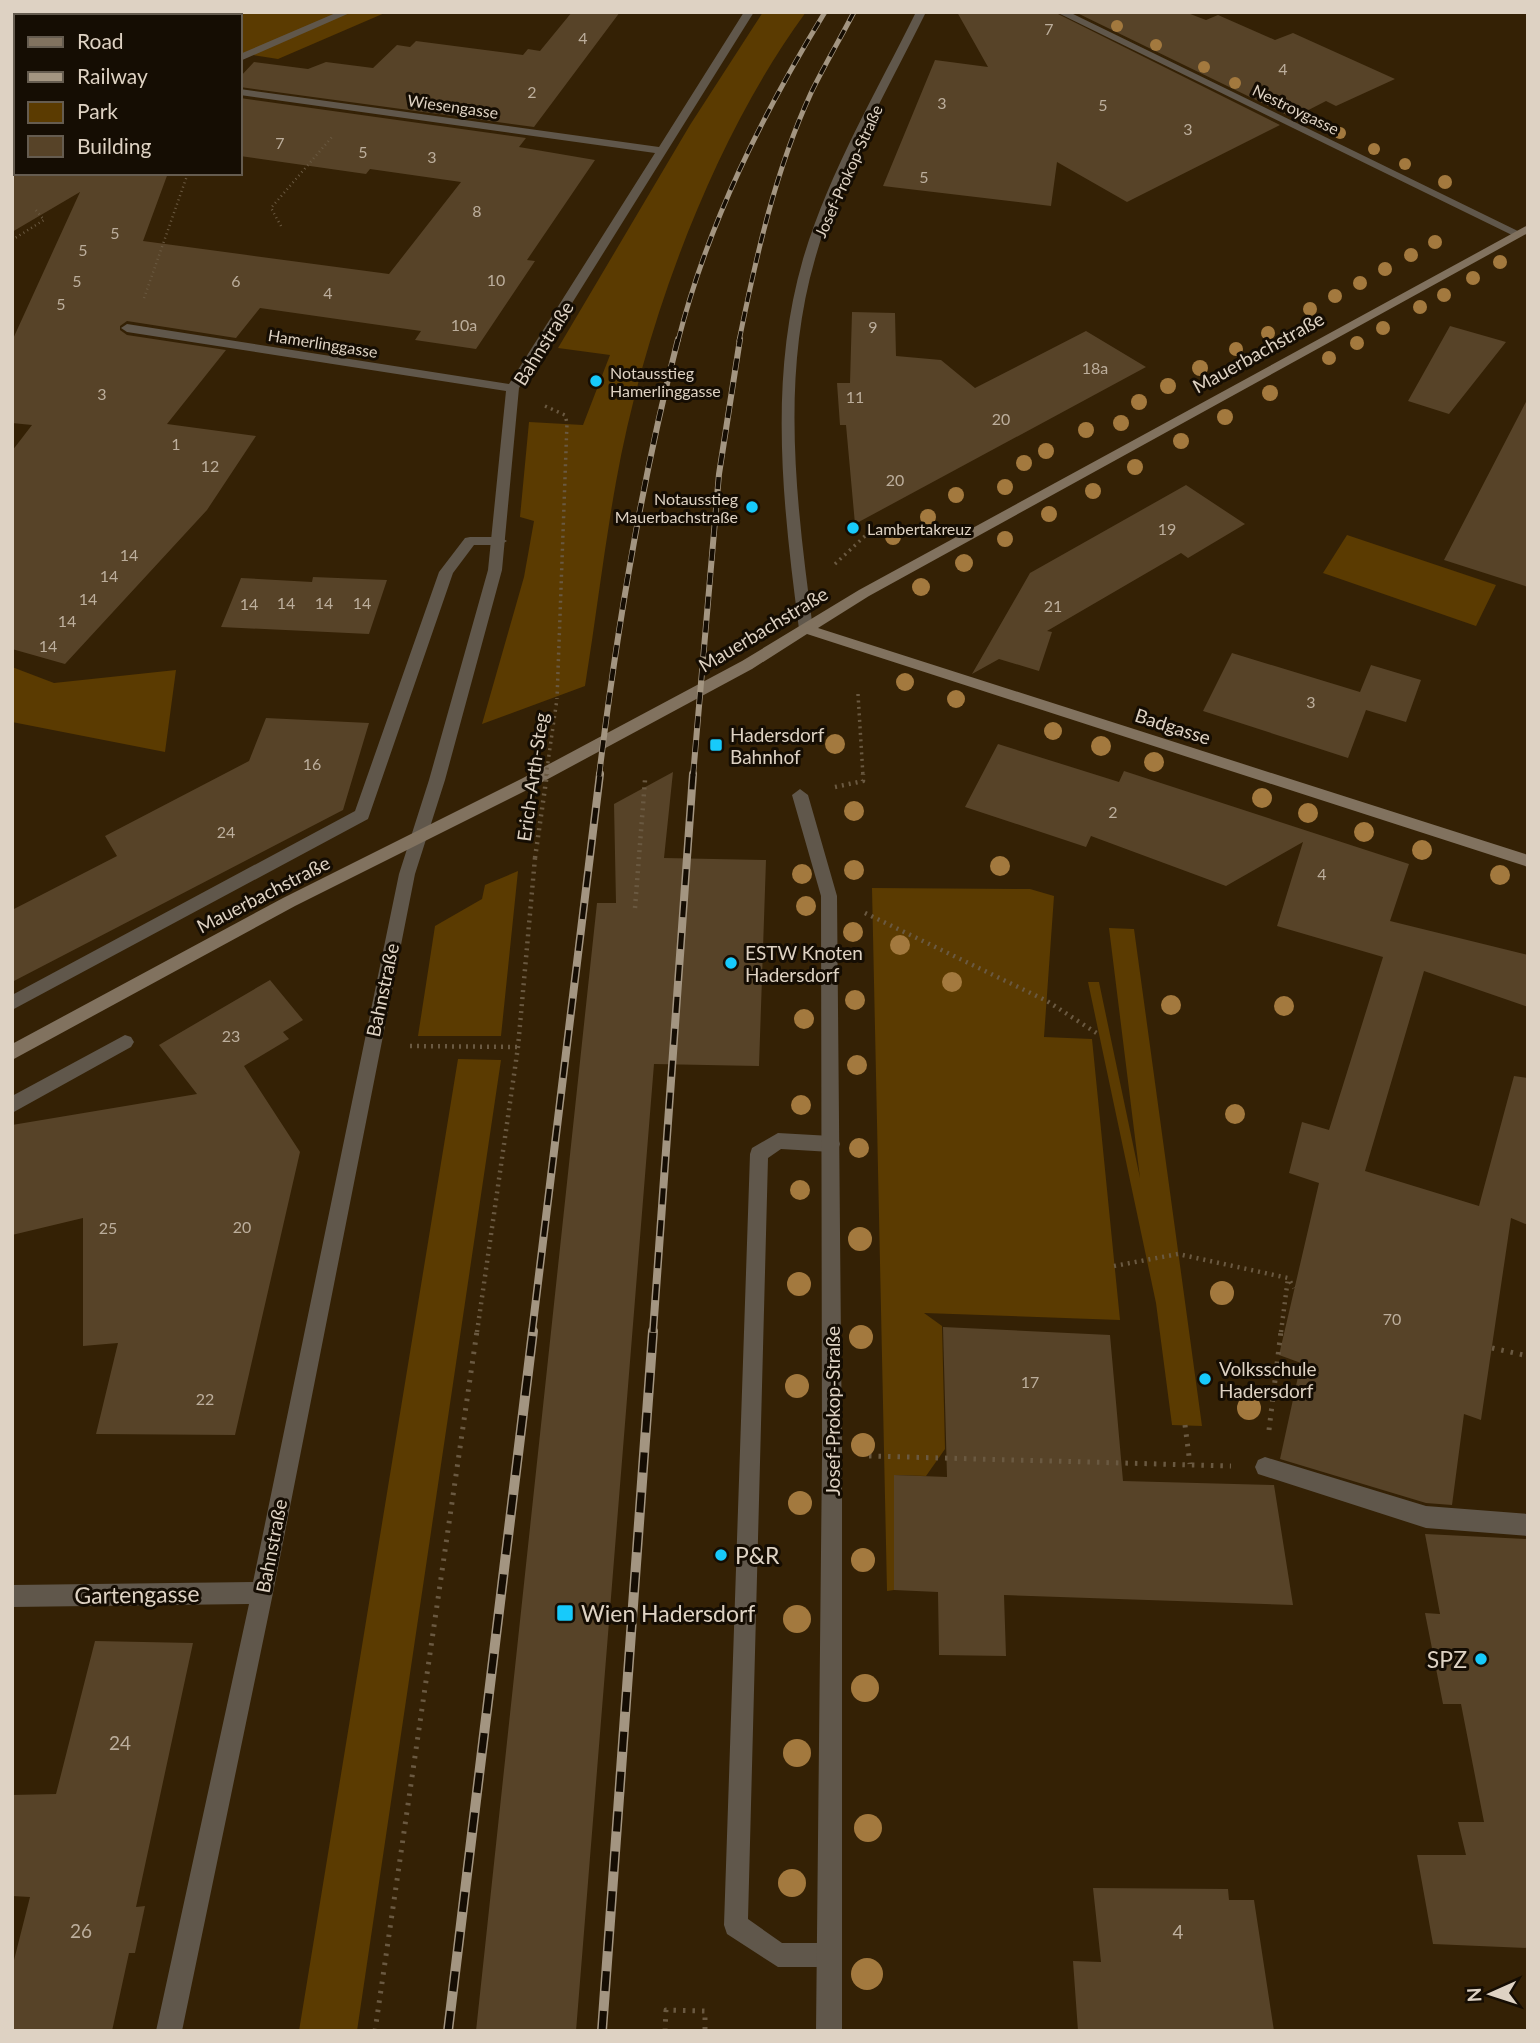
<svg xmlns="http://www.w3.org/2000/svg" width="1540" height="2043" font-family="Lato,sans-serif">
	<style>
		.green { fill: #5b3b01 }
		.building { fill: #574328 }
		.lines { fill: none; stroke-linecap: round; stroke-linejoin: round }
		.path-far3 { stroke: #6a5941; stroke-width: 2.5; stroke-dasharray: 1 3.5; stroke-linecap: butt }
		.path-far2 { stroke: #6a5941; stroke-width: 3.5; stroke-dasharray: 2 4.5; stroke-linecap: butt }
		.path-far1 { stroke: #6a5941; stroke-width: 4.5; stroke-dasharray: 2 5; stroke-linecap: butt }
		.path { stroke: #6a5941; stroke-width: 5; stroke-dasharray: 2.5 7; stroke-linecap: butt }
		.service { fill: #60574b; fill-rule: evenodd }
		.minor { fill: #60574b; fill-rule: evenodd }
		.secondary { fill: #81725f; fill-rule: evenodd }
		.rail-far3-casing { stroke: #a39581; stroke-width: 5 }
		.rail-far2-casing { stroke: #a39581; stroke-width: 6 }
		.rail-far1-casing { stroke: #a39581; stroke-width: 8 }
		.rail-casing { stroke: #a39581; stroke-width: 10 }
		.rail-far3 { stroke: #150d03; stroke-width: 3.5; stroke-dasharray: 10; stroke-linecap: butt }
		.rail-far2 { stroke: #150d03; stroke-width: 4.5; stroke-dasharray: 12; stroke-linecap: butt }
		.rail-far1 { stroke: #150d03; stroke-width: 5; stroke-dasharray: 16; stroke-linecap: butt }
		.rail { stroke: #150d03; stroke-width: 7; stroke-dasharray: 20; stroke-linecap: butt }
		.path-bridge-far1 { stroke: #6a5941; stroke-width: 3.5; stroke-dasharray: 2 4.5; stroke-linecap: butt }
		.path-bridge { stroke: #6a5941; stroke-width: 4.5; stroke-dasharray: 2 5; stroke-linecap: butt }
		.tree { fill: #a3793e }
		.poi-dot { fill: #17cafb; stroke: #150d03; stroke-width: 2.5 }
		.labels { text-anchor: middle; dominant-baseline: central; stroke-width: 6; stroke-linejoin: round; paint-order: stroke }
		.number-label { font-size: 16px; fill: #bcae9c }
		.far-street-label { font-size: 16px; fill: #ded2c3; stroke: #150d03 }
		.far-poi-label { font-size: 16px; fill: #ded2c3; stroke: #150d03; text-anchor: start }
		.street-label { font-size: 19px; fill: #ded2c3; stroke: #150d03 }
		.poi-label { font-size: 19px; fill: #ded2c3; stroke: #150d03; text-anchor: start }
		.near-number-label { font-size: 19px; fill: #bcae9c }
		.near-poi-label { font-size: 23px; fill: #ded2c3; stroke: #150d03; text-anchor: start }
		.near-street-label { font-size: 23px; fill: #ded2c3; stroke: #150d03 }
	</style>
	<rect width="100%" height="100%" fill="#342105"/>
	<path class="green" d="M12,12H387L278,59L240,53V16H16V123L12,125Z
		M763,12H806C712,140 644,326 616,482C604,549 596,618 585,686L482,724L524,577L534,521L520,517L529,422L583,425L610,355L558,348L690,125Z
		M1347,535L1496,585L1476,626L1323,573Z
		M12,667L54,683L176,670L165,752L12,722Z
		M518,871L501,1036H418L435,926L482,899L485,885Z
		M872,888L1030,889L1054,896L1044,1037L1092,1039L1120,1320L924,1313L942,1326L945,1449L926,1476L894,1475V1590L887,1591Z
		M1109,928L1134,929L1202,1426L1172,1425L1156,1303L1088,982H1099L1140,1178Z
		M458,1059L501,1060L357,2031H299Z"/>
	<path class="building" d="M572,12H620L534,127L240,87V77L254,62L308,69L326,62L373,68L397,45L410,47L416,41L523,55L528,49L540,51Z
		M957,12H1054L1280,125L1127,202L1057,162L1051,206L883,186L935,60L988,67Z
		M1075,12H1185L1206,20L1218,15L1275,40L1293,33L1395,79L1336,106L1326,101L1293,118Z
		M240,98L526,138L519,147L595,160L527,260L535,261L476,349L415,340L421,331L260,308L236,338L127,321L120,326V330L127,335L226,350L167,424L256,436L207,510L65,664L12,649V451L32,425L12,423V341L80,192L12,232V173H168L143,241L389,274L461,182L370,169L366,174L240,156Z
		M852,312L895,313L896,356L941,360L975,388L1086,331L1146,367L855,524L846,425H840L837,383H850Z
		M1450,326L1506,342L1449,414L1408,401Z
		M1528,398V587L1444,560Z
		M1186,485L1245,524L1188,558L1181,553L1047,631L1052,632L1039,671L999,659L972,674L1030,573Z
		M313,577L387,580L369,634L221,627L241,578L312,582Z
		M1232,653L1360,692L1371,665L1421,680L1406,722L1366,710L1348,758L1203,711Z
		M266,718L369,723L343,810L12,982V910L117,856L105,836L249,761Z
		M998,744L1119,782L1124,771L1409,864L1390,921L1528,955V1007L1424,971L1365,1171L1479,1206L1514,1076L1528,1078V1225L1511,1218L1481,1420L1464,1414L1452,1505L1426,1503L1280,1459L1301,1363L1279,1355L1319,1183L1289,1173L1302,1122L1329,1130L1383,957L1277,926L1303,842L1226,886L1091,836L1086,847L965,807Z
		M673,772L664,858L766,860L759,1066L654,1064L576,2031H476L597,903H616L614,804Z
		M270,980L303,1020L283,1032L289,1039L244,1066L300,1152L235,1435L96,1434L118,1343L83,1346V1218L12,1235V1125L197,1094L159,1045Z
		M943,1327L1110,1335L1123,1481L1274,1485L1293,1605L1004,1595L1006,1656L939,1655L938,1592L894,1590V1475L947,1477Z
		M1425,1534L1528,1539V1948L1433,1944L1417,1855H1466L1458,1822H1484L1461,1704H1443L1425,1613L1440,1614Z
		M95,1641L193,1643L136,1907L145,1906L135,1953H129L112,2031H12V1968L30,1897L12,1896V1795L56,1794Z
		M1093,1888L1228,1889L1229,1900H1254L1274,2031H1078L1073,1961L1101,1962Z"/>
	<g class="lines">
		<path class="path-far3" d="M12,112L16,111
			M12,132L16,130
			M281,226L271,208L332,137
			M12,240L44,220L35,209
			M144,298L188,173"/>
		<path class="path-far2" d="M545,406L565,415L567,423L557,699
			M835,564L865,536
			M858,694L863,776"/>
		<path class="path-far1" d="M835,787L863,781V774
			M635,908L645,780
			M865,913L1047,1001L1098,1034
			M410,1046L518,1047
			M1114,1266L1178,1254L1288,1278L1294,1288
			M477,1332L518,1047L535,858
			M1281,1332L1288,1278"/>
		<path class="path" d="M1492,1348L1528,1356
			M1185,1425L1190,1464
			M1269,1430L1281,1331
			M869,1456L1231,1466
			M375,2031L477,1331
			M665,2031L666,2010L705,2011V2031"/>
		<path class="service" d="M470,537H500L507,541L500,545H474L453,573L368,819L12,1010V995L355,811L439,572L465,538Z
			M125,1035L131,1037L134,1042L131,1047L12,1113V1096Z
			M778,1133L831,1136L838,1138L840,1144L838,1150L831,1152L781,1149L768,1158L748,1919L782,1943H829L838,1946L841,1955L838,1964L829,1967H778L727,1934L724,1925L750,1154L752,1148Z
			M1265,1457L1426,1506L1528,1514V1536L1426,1528L1258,1474L1255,1467L1258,1460Z"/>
		<path class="minor" d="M338,12H352L240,61V54Z
			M744,12H754L519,388L502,570L445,780L415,874L273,1593L182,2031H156L249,1604L12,1607V1585L253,1582L399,874L429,780L488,570L506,391L127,332L121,328L127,324L509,384L655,153L240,95V89L659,147Z
			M916,12H926C886,93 839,173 815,259C780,380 797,507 813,629L806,634L799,629C783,506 768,380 803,259C829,172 876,93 916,12Z
			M1056,12H1069L1524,234L1514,236Z
			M800,789L808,795L837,896L842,1456V2031H816L822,1456L821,896L792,795Z"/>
		<path class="secondary" d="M1528,225V233L869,596L818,628L1528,855V867L807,634L752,669L535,786L295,906L12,1060V1044L283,898L523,778L742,661L859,590Z"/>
		<defs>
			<path id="rail-far3" d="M678,341C708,223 762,115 825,12
				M739,341C756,257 775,171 811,93C824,66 840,39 854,12"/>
			<path id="rail-far2" d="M599,776C617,628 641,483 678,339
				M693,776L719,474L740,339"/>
			<path id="rail-far1" d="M532,1332L600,774
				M653,1332L693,774"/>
			<path id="rail" d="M448,2031L533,1331
				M602,2031L653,1331"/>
		</defs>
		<use href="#rail-far3" class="rail-far3-casing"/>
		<use href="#rail-far2" class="rail-far2-casing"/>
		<use href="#rail-far1" class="rail-far1-casing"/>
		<use href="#rail" class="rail-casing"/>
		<use href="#rail-far3" class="rail-far3"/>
		<use href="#rail-far2" class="rail-far2"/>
		<use href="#rail-far1" class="rail-far1"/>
		<use href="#rail" class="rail"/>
		<path class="path-bridge-far1" d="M546,776L557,699"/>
		<path class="path-bridge" d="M535,858L547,774"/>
	</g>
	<g class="tree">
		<circle cx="1117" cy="26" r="6"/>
		<circle cx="1156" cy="45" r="6"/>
		<circle cx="1204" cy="67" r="6"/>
		<circle cx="1235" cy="83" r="6"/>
		<circle cx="1266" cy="98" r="6"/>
		<circle cx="1340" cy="133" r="6"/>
		<circle cx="1374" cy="149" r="6"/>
		<circle cx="1405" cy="164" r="6"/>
		<circle cx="1445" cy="182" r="7"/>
		<circle cx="1435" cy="242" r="7"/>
		<circle cx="1411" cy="255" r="7"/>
		<circle cx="1500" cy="262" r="7"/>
		<circle cx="1385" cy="269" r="7"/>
		<circle cx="1473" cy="278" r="7"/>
		<circle cx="1360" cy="283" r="7"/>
		<circle cx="1444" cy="295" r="7"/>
		<circle cx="1335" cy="296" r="7"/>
		<circle cx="1420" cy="307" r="7"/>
		<circle cx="1310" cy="309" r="7"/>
		<circle cx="1383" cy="328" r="7"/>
		<circle cx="1268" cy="333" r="7"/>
		<circle cx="1357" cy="343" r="7"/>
		<circle cx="1236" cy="349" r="7"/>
		<circle cx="1329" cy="358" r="7"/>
		<circle cx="1200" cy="368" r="8"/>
		<circle cx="1168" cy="386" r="8"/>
		<circle cx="1270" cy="393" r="8"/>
		<circle cx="1139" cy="402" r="8"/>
		<circle cx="1225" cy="417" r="8"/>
		<circle cx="1121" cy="423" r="8"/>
		<circle cx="1086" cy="430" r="8"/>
		<circle cx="1181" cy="441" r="8"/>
		<circle cx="1046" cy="451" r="8"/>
		<circle cx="1024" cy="463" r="8"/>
		<circle cx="1135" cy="467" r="8"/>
		<circle cx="1005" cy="487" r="8"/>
		<circle cx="1093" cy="491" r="8"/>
		<circle cx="956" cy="495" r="8"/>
		<circle cx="1049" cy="514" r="8"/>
		<circle cx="928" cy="517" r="8"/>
		<circle cx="893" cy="537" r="8"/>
		<circle cx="1005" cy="539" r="8"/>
		<circle cx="964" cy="563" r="9"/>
		<circle cx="921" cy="587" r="9"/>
		<circle cx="905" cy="682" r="9"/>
		<circle cx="956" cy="699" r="9"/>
		<circle cx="1053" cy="731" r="9"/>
		<circle cx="835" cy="744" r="10"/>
		<circle cx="1101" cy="746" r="10"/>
		<circle cx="1154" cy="762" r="10"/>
		<circle cx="1262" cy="798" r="10"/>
		<circle cx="854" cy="811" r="10"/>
		<circle cx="1308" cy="813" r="10"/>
		<circle cx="1364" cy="832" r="10"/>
		<circle cx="1422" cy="850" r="10"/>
		<circle cx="1000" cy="866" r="10"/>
		<circle cx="854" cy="870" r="10"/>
		<circle cx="802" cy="874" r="10"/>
		<circle cx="1500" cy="875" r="10"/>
		<circle cx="806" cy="906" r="10"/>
		<circle cx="853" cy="932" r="10"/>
		<circle cx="900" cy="945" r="10"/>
		<circle cx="952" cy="982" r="10"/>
		<circle cx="855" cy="1000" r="10"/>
		<circle cx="1171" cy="1005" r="10"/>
		<circle cx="1284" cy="1006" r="10"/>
		<circle cx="804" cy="1019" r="10"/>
		<circle cx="857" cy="1065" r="10"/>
		<circle cx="801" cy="1105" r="10"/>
		<circle cx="1235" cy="1114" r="10"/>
		<circle cx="859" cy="1148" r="10"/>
		<circle cx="800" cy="1190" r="10"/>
		<circle cx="860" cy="1239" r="12"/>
		<circle cx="799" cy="1284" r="12"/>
		<circle cx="1222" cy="1293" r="12"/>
		<circle cx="861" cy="1337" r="12"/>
		<circle cx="797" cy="1386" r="12"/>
		<circle cx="1249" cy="1408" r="12"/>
		<circle cx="863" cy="1445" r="12"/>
		<circle cx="800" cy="1503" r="12"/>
		<circle cx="863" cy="1560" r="12"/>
		<circle cx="797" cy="1619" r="14"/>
		<circle cx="865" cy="1688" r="14"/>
		<circle cx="797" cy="1753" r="14"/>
		<circle cx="868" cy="1828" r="14"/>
		<circle cx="792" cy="1883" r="14"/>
		<circle cx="867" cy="1974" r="16"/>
	</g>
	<g class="poi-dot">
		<circle cx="596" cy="381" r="7"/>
		<circle cx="752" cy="507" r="7"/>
		<circle cx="853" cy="528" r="7"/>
		<rect x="709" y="738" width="14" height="14" rx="3.5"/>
		<circle cx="731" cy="963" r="7"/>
		<circle cx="1205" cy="1379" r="7"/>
		<circle cx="721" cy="1555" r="7"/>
		<rect x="556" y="1604" width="18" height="18" rx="3.5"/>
		<circle cx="1481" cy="1659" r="7"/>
	</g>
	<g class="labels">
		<g class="number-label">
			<text x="1049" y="28">7</text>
			<text x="583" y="37">4</text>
			<text x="1283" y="68">4</text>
			<text x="532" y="91">2</text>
			<text x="942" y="102">3</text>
			<text x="1103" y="104">5</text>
			<text x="1188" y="128">3</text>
			<text x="280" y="142">7</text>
			<text x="363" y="151">5</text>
			<text x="432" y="156">3</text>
			<text x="924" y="176">5</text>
			<text x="477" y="210">8</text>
			<text x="115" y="232">5</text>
			<text x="83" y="249">5</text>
			<text x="496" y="279">10</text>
			<text x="77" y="280">5</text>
			<text x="236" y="280">6</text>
			<text x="328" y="292">4</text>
			<text x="61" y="303">5</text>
			<text x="464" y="324">10a</text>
			<text x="873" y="326">9</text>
			<text x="1095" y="367">18a</text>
			<text x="102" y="393">3</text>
			<text x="855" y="396">11</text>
			<text x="1001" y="418">20</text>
			<text x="176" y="443">1</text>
			<text x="210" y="465">12</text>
			<text x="895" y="479">20</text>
			<text x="1167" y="528">19</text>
			<text x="129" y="554">14</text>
			<text x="109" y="575">14</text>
			<text x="88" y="598">14</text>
			<text x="286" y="602">14</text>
			<text x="324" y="602">14</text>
			<text x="362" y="602">14</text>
			<text x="249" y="603">14</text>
			<text x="1053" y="605">21</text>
			<text x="67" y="620">14</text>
			<text x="48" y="645">14</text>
			<text x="1311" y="701">3</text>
			<text x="312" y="763">16</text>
			<text x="1113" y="811">2</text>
			<text x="226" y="831">24</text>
			<text x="1322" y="873">4</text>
			<text x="231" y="1035">23</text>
			<text x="242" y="1226">20</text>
			<text x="108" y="1227">25</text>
			<text x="1392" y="1318">70</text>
			<text x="1030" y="1381">17</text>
			<text x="205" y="1398">22</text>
		</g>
		<g class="far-street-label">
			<text transform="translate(453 106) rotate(8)">Wiesengasse</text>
			<text transform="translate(1296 109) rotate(26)">Nestroygasse</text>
			<text transform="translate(848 171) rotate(-66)">Josef-Prokop-Straße</text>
			<text transform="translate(323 343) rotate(9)">Hamerlinggasse</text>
		</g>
		<g class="far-poi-label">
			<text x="610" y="372">Notausstieg<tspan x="610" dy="18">Hamerlinggasse</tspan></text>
			<text x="738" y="498" text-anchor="end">Notausstieg<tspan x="738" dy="18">Mauerbachstraße</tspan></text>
			<text x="867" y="528">Lambertakreuz</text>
		</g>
		<g class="street-label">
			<text transform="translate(543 343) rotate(-58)">Bahnstraße</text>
			<text transform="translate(1258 352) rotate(-29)">Mauerbachstraße</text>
			<text transform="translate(763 629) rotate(-31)">Mauerbachstraße</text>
			<text transform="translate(1173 726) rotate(18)">Badgasse</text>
			<text transform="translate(532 777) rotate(-82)">Erich-Arth-Steg</text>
			<text transform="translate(263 894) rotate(-27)">Mauerbachstraße</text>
			<text transform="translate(382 990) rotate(-78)">Bahnstraße</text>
			<text transform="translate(832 1411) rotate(-90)">Josef-Prokop-Straße</text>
			<text transform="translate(271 1546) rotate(-79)">Bahnstraße</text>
		</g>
		<g class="poi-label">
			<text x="730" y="734">Hadersdorf<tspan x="730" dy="22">Bahnhof</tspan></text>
			<text x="745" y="952">ESTW Knoten<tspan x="745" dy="22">Hadersdorf</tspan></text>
			<text x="1219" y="1368">Volksschule<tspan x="1219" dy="22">Hadersdorf</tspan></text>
		</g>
		<g class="near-number-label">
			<text x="120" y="1742">24</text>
			<text x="81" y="1930">26</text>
			<text x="1178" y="1931">4</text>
		</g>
		<g class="near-poi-label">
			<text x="735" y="1555">P&amp;R</text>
			<text x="581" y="1613">Wien Hadersdorf</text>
			<text x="1467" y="1659" text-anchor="end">SPZ</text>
		</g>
		<g class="near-street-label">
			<text transform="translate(137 1594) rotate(-1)">Gartengasse</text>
		</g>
	</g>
	<rect width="1540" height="2043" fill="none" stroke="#ded2c3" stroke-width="28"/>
	<rect x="14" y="14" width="228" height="161" fill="#150d03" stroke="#655c50" stroke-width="2"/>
	<rect x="28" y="37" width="35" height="10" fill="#81725f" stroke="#655c50" stroke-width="2"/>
	<text x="77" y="49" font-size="21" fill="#ded2c3">Road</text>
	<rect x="28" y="72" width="35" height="10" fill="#a39581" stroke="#655c50" stroke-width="2"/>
	<text x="77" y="84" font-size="21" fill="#ded2c3">Railway</text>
	<rect x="28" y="102" width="35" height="21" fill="#5b3b01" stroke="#655c50" stroke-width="2"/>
	<text x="77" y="119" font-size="21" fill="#ded2c3">Park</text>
	<rect x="28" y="136" width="35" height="21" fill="#574328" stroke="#655c50" stroke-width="2"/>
	<text x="77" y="154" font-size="21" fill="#ded2c3">Building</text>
	<g transform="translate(1491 1994) rotate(267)" stroke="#150d03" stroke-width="5" paint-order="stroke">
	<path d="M0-5L12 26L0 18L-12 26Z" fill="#ded2c3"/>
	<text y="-10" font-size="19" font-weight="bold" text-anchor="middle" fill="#ded2c3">N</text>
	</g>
</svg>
